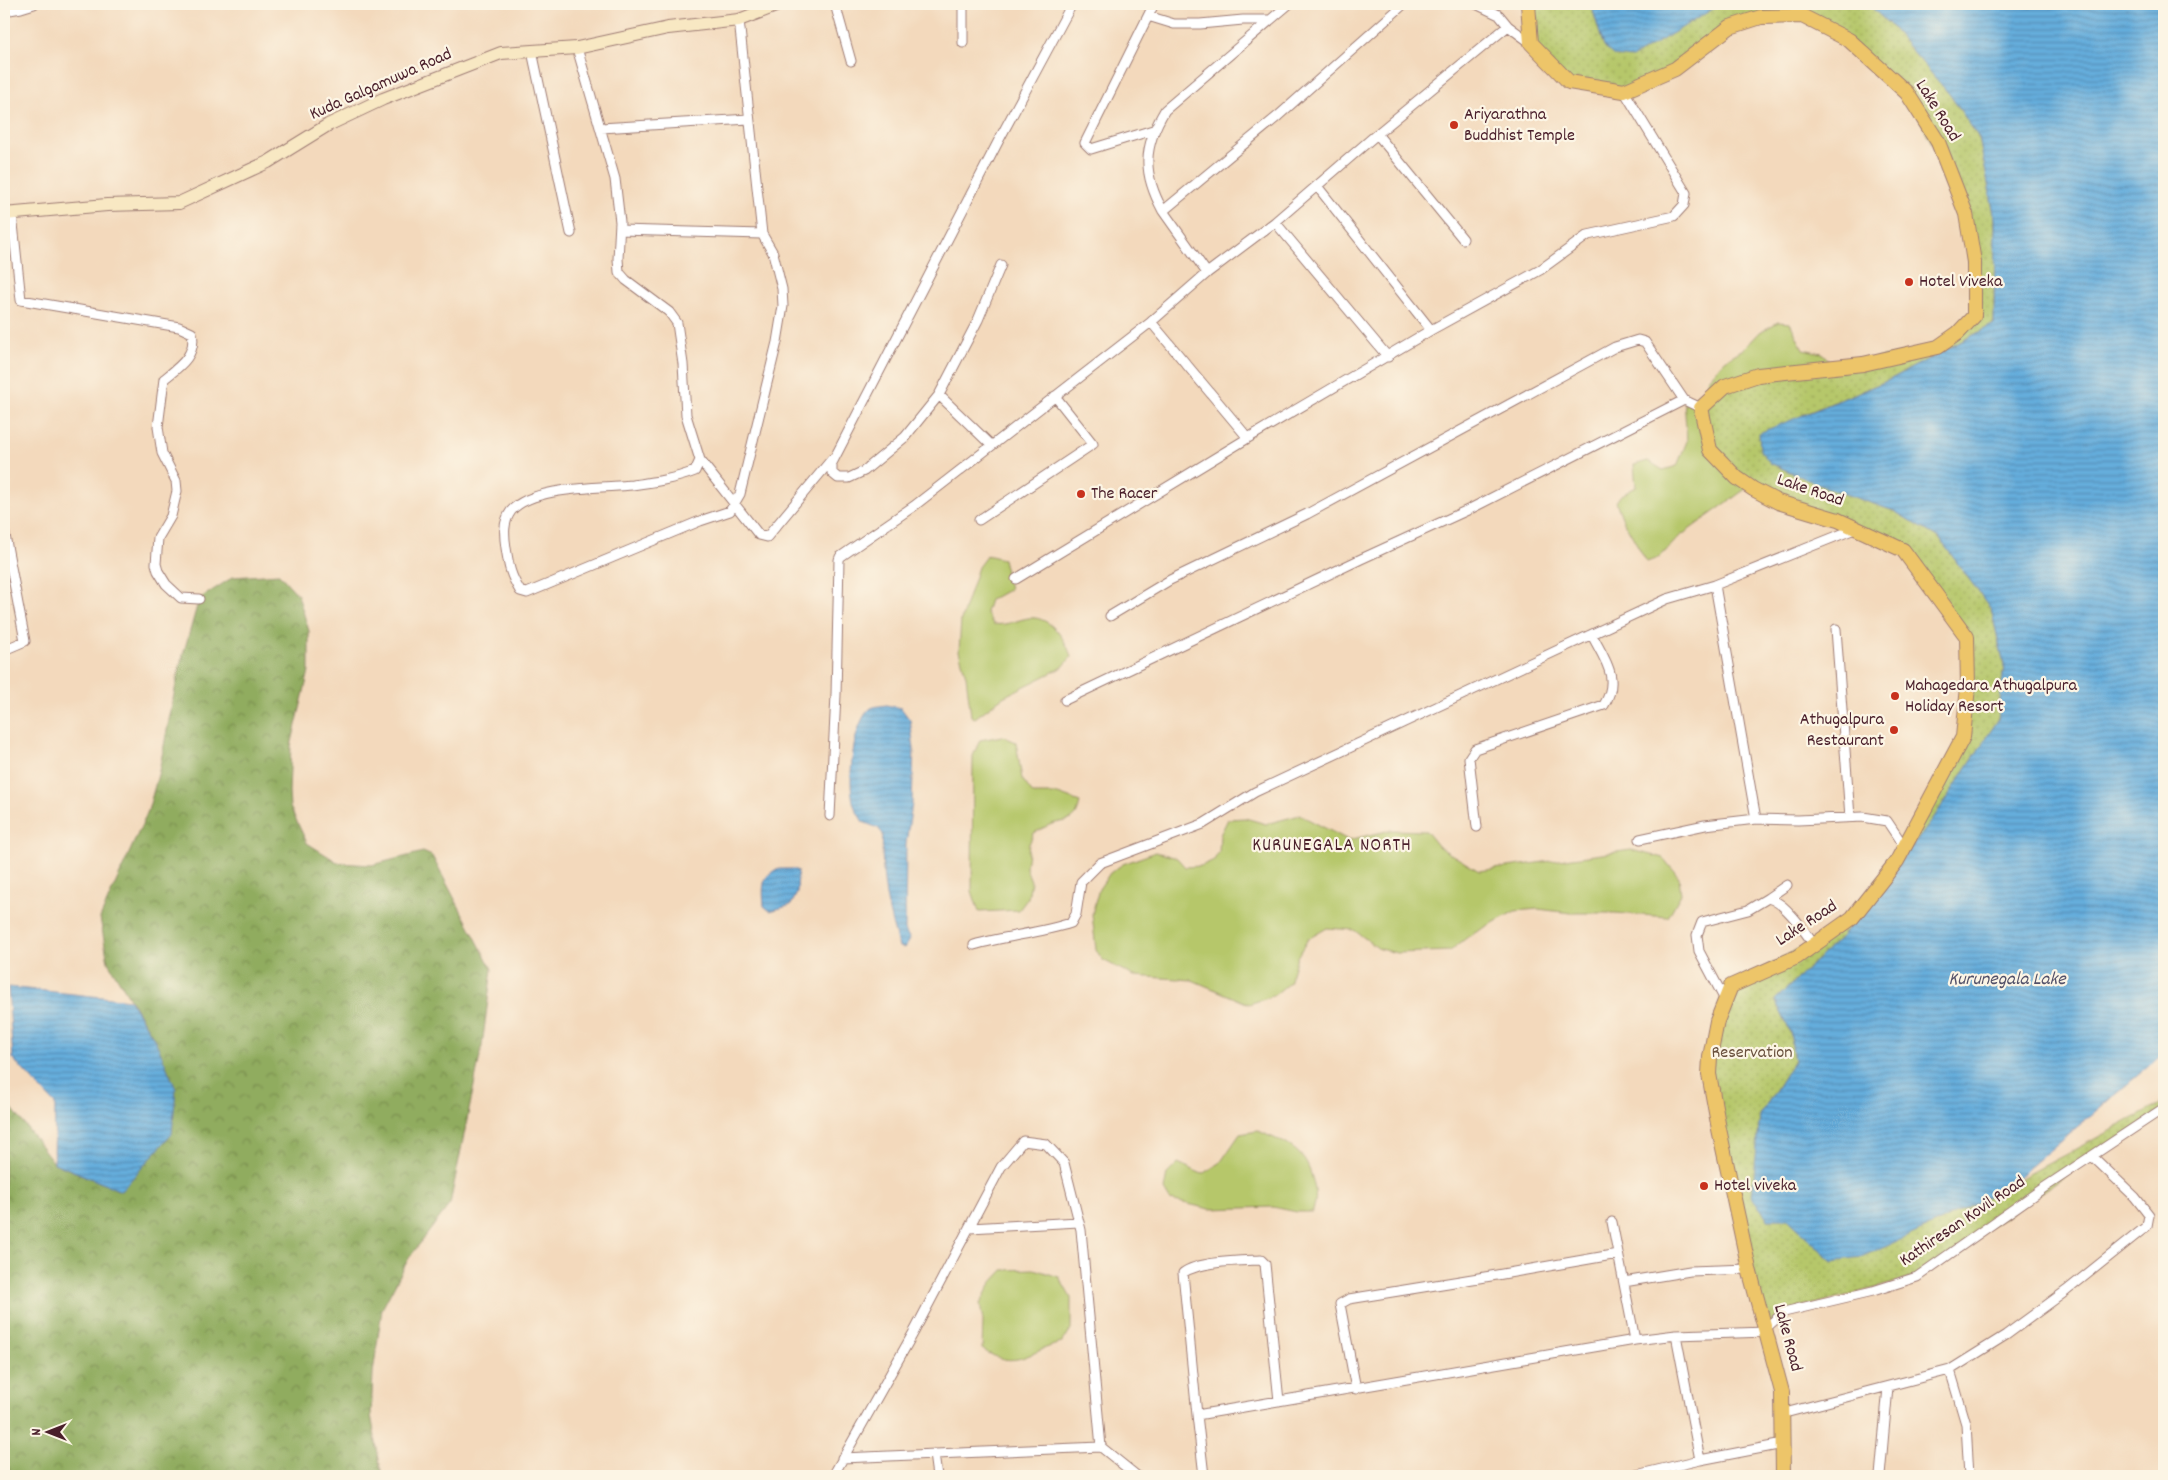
<svg xmlns="http://www.w3.org/2000/svg" width="2168" height="1480" font-family="Dekko,sans-serif">
	<style>
		.grass { fill: #b6c76a; stroke: #80734a }
		.forest { fill: url(#forest-crowns); stroke: #6d6644 }
		.park { fill: url(#park-dots); stroke: #80734a }
		.water { fill: url(#water-rules); stroke: #586684 }
		.lines { fill: none; stroke-linecap: round; stroke-linejoin: round }
		.street-casing { stroke: #9e7c74; stroke-width: 11 }
		.secondary-casing { stroke: #9e7c74; stroke-width: 14 }
		.primary-casing { stroke: #9e7c74; stroke-width: 16 }
		.street { stroke: #fff; stroke-width: 9 }
		.secondary { stroke: #f8e8c3; stroke-width: 12 }
		.primary { stroke: #edc569; stroke-width: 14 }
		.poi-dot { fill: #c8321e; stroke: #fcf5e5; stroke-width: 2 }
		.labels { text-anchor: middle; dominant-baseline: central; stroke-width: 4.5; stroke-linejoin: round; paint-order: stroke }
		.street-label { font-size: 18px; fill: #4a1f2b; stroke: #fcf5e5 }
		.poi-label { font-size: 18px; fill: #4a1f2b; stroke: #fcf5e5; text-anchor: start }
		.park-label { font-size: 18px; fill: #6a513e; stroke: #fcf5e5 }
		.neighbourhood-label { font-size: 19px; letter-spacing: 1px; fill: #4a1f2b; stroke: #fcf5e5 }
		.water-label { font-size: 19px; font-style: italic; fill: #535169; stroke: #fcf5e5 }
	</style>
	<defs>
		<pattern id="forest-crowns" width="20" height="18" patternUnits="userSpaceOnUse" patternTransform="scale(1.25)"><rect width="20" height="18" fill="#90ac5e"/><path d="M2 6a3 3 0 1 1 6 0M12 15a3 3 0 1 1 6 0" fill="none" stroke="#788b4e"/></pattern>
		<pattern id="park-dots" width="8" height="8" patternUnits="userSpaceOnUse" patternTransform="scale(1.25)"><rect width="8" height="8" fill="#b6c76a"/><path d="M2 2h.1M6 6h.1" fill="none" stroke="#9eaa5c" stroke-width="1.8" stroke-linecap="round"/></pattern>
		<pattern id="water-rules" width="6" height="5" patternUnits="userSpaceOnUse" patternTransform="scale(1.25)"><rect width="6" height="5" fill="#65addc"/><path d="M0 2.5h6" fill="none" stroke="#558cb3"/></pattern>
	</defs>
	<rect width="100%" height="100%" fill="#fcf5e5"/>
	<filter id="ink" filterUnits="userSpaceOnUse"><feTurbulence type="fractalNoise" baseFrequency=".02" numOctaves="2"/><feDisplacementMap in="SourceGraphic" scale="10" xChannelSelector="R" yChannelSelector="G"/><feConvolveMatrix kernelMatrix="1 2 1 2 8 2 1 2 1" color-interpolation-filters="sRGB"/></filter>
	<filter id="wash" filterUnits="userSpaceOnUse"><feTurbulence type="fractalNoise" baseFrequency=".0096" numOctaves="4" result="noise"/><feDisplacementMap in="SourceGraphic" scale="20" xChannelSelector="R" yChannelSelector="G"/><feGaussianBlur stdDeviation="1.12" result="paint"/><feColorMatrix in="noise" values="0 0 0 0 0 0 0 0 0 0 0 0 0 0 0 0 0 1.4 0 .05"/><feComposite in="paint" operator="in"/></filter>
	<g filter="url(#wash)">
		<rect width="100%" height="100%" fill="#f3d9bc"/>
		<path class="grass" d="M1778,322L1790,323L1803,349L1822,353L1835,367L1747,488L1679,537L1660,557L1647,562L1623,520L1616,502L1620,496L1636,487L1634,465L1648,461L1663,470L1677,466L1687,441L1684,400L1701,408L1711,397L1707,380L1725,360L1745,348L1760,332Z
			M987,555L1003,559L1010,589L990,600L986,612L993,624C1009,627 1023,616 1035,618C1053,620 1067,642 1071,657L1063,667L1003,697L975,718L971,716L966,676L959,651L961,620L978,567Z
			M1002,736L1016,742L1022,779L1033,794H1058L1080,802C1076,824 1069,819 1052,824C1046,826 1040,830 1034,833L1029,844L1026,868L1031,881L1028,898L1019,910L979,912L972,891L973,756L980,740Z
			M1300,815L1348,840L1391,830L1426,831L1439,847L1479,871L1631,850L1663,858L1679,877L1681,894L1668,917L1615,913H1571L1538,909L1515,911L1469,936L1450,951L1397,953L1379,949L1354,930L1327,928L1308,939L1297,957L1289,983L1273,996L1249,1004L1192,980L1134,976L1103,960L1096,950L1092,914L1099,889L1110,873L1123,864L1156,852L1177,858L1185,867L1201,866L1214,860L1219,852L1220,835L1228,819L1245,818L1266,824Z
			M1258,1131C1287,1144 1305,1148 1313,1181C1316,1193 1317,1201 1312,1212H1297L1273,1207L1210,1209L1170,1200L1164,1190L1167,1174L1178,1163L1202,1174L1220,1163L1240,1134Z
			M1034,1269L1059,1277L1071,1298V1329L1062,1343C1029,1350 1017,1373 982,1349L983,1321L980,1304L991,1283L1003,1270Z"/>
		<path class="forest" d="M279,574L298,595L309,631V671L291,746L289,792L290,807L307,843L339,863L372,865L423,852L432,856L492,969L482,1046L450,1204L409,1258L382,1309L373,1373L371,1415L382,1476H4V1098L54,1163L121,1191L156,1042L108,962L100,918L148,811L159,771L179,669L199,599L233,577Z"/>
		<path class="park" d="M1528,4H1591L1604,47L1696,18L1721,4H1868L1890,25L1950,95L1979,138L1995,219L1994,324L1889,380L1802,415L1770,463L1822,486L1894,511L1939,538L1991,609L2004,665L1998,720L1929,825L1842,936L1775,1000L1790,1031L1794,1061L1760,1115L1768,1219H1788L1832,1261L1933,1225L2164,1102V1108L1917,1277L1784,1312L1766,1328L1709,1074L1731,986L1852,919L1897,861L1963,737L1967,637L1903,550L1778,502L1710,450L1701,408L1725,386L1938,347L1974,316L1966,214L1907,93L1849,40L1802,16L1730,27L1675,69L1624,91L1569,82L1531,43Z"/>
		<path class="water" d="M1591,4H1721L1632,58L1614,56L1604,47Z
			M1868,4H2164V1053L2010,1184L1933,1225L1861,1257L1832,1261L1788,1219H1768L1752,1197L1760,1115L1794,1061L1790,1031L1775,1000L1842,936L1929,825L1998,720L2004,665L1991,609L1939,538L1894,511L1822,486L1770,463L1760,450L1759,433L1889,380L1994,324L1995,219L1979,138L1950,95L1890,25Z
			M886,705L901,708L910,720L914,748L912,804L906,844L905,930L910,940L905,948L899,947C887,910 880,873 883,834L878,828L863,822C860,817 856,811 854,805C847,784 852,722 871,708C875,706 882,706 886,705Z
			M780,869H793L798,871L797,893L791,905L770,911L764,906C763,889 760,874 780,869Z
			M8,987L130,1000L156,1042L176,1089L172,1134L121,1191L54,1163L55,1104L13,1059Z"/>
	</g>
	<g filter="url(#ink)">
		<g class="lines">
			<defs>
				<path id="street" d="M835,4L851,61
					M963,4V43
					M1476,4L1499,15L1508,26
					M4,11L21,8L34,4
					M1148,16L1174,24H1200L1243,20H1270
					M577,48L615,179L620,222L618,259L619,272L626,280L669,312L677,323L683,364L686,415L700,460L695,471C675,479 654,482 632,485C601,488 532,486 511,511C503,522 504,535 506,548C509,567 510,574 520,591L527,593L700,521L730,511L740,494L777,342L783,306L782,289L773,253L762,234L739,20
					M532,51L571,233
					M601,128L749,119
					M1153,130L1091,149L1085,143L1154,4
					M1377,134L1463,239
					M1317,186L1431,330
					M1163,211C1142,173 1143,147 1165,110L1289,4
					M12,214L21,300L179,327L192,333C197,355 179,367 164,379L158,427L162,453L176,481L177,491L171,516L158,538L156,564L158,571L166,584L181,598L199,599
					M1275,222L1388,357
					M620,230L762,234
					M1001,265L978,320L939,395L905,437L864,471L849,478H838L832,473V463L1000,138L1072,4
					M1207,273L1163,211L1278,116L1404,4
					M1151,322L1248,438
					M939,395L991,445
					M700,460L759,535L767,537L832,459
					M979,520L1093,444L1055,396
					M4,530L25,641L4,650
					M1016,579L1248,438L1431,330L1540,270L1588,235L1674,216L1684,205L1686,193L1624,91
					M1715,585L1756,819
					M1110,616L1170,580L1307,514L1615,347L1638,340L1645,342L1684,400
					M1836,629L1850,817
					M1065,700L1361,559L1470,509L1684,400L1701,408
					M830,816L836,695L839,560L840,557L914,506L1151,322L1207,273L1275,222L1377,134L1508,26L1531,43
					M1477,827L1469,758L1475,749L1604,705C1621,678 1604,659 1592,635
					M1640,839L1705,825L1756,819L1798,820L1863,817L1887,821L1905,848
					M1768,898L1787,885
					M974,945C1006,936 1040,933 1071,923L1076,914L1081,882L1100,863L1203,824L1255,792L1667,599L1715,585L1857,528
					M1725,1000L1699,951L1697,935L1702,922L1748,910L1768,898C1785,902 1804,930 1814,945
					M1612,1222L1635,1340
					M970,1228L1079,1222
					M1624,1282L1690,1271L1749,1269
					M1766,1328L1784,1312L1873,1291L1917,1277L2042,1189L2164,1108
					M1676,1335L1700,1460
					M1950,1370L1966,1424L1969,1476
					M1356,1389L1340,1304L1349,1299L1491,1276L1618,1254
					M1781,1414L1950,1370L2006,1335L2066,1291L2147,1226L2149,1215L2135,1197L2092,1156
					M1197,1415L1183,1273C1199,1261 1240,1261 1261,1260L1265,1264L1279,1401
					M934,1454L937,1476
					M842,1458L1101,1447
					M833,1476L915,1330L1001,1167L1023,1141L1046,1144L1064,1163L1081,1230L1101,1447L1137,1476
					M1204,1476L1197,1415L1635,1340L1676,1335L1767,1332
					M1632,1476L1700,1460L1783,1444
					M1880,1476L1888,1387"/>
				<path id="secondary" d="M4,214L107,205L179,203L268,162L328,125L383,99L501,53L577,48L668,28L739,20L781,4"/>
				<path id="primary" d="M1528,4L1531,43L1569,82L1624,91L1675,69L1730,27L1761,17L1802,16L1849,40L1907,93L1938,142L1966,214L1974,262V316L1958,333L1938,347L1863,364L1758,375L1725,386L1701,408L1710,450L1737,478L1753,489L1778,502L1838,520L1903,550L1967,637L1968,687L1963,737L1897,861L1852,918L1797,957L1731,986L1717,1021L1710,1057L1709,1074L1719,1129L1749,1269L1782,1392L1783,1476"/>
			</defs>
			<use href="#street" class="street-casing"/>
			<use href="#secondary" class="secondary-casing"/>
			<use href="#primary" class="primary-casing"/>
			<use href="#street" class="street"/>
			<use href="#secondary" class="secondary"/>
			<use href="#primary" class="primary"/>
		</g>
	</g>
	<g class="poi-dot">
		<circle cx="1454" cy="125" r="5"/>
		<circle cx="1909" cy="282" r="5"/>
		<circle cx="1081" cy="494" r="5"/>
		<circle cx="1895" cy="696" r="5"/>
		<circle cx="1894" cy="730" r="5"/>
		<circle cx="1704" cy="1186" r="5"/>
	</g>
	<g class="labels">
		<g class="street-label">
			<text transform="translate(381 85) rotate(-24)">Kuda Galgamuwa Road</text>
			<text transform="translate(1937 111) rotate(58)">Lake Road</text>
			<text transform="translate(1810 491) rotate(19)">Lake Road</text>
			<text transform="translate(1807 924) rotate(-33)">Lake Road</text>
			<text transform="translate(1963 1222) rotate(-34)">Kathiresan Kovil Road</text>
			<text transform="translate(1787 1338) rotate(75)">Lake Road</text>
		</g>
		<g class="poi-label">
			<text x="1464" y="115">Ariyarathna<tspan x="1464" dy="21">Buddhist Temple</tspan></text>
			<text x="1919" y="282">Hotel Viveka</text>
			<text x="1091" y="494">The Racer</text>
			<text x="1905" y="686">Mahagedara Athugalpura<tspan x="1905" dy="21">Holiday Resort</tspan></text>
			<text x="1884" y="720" text-anchor="end">Athugalpura<tspan x="1884" dy="21">Restaurant</tspan></text>
			<text x="1714" y="1186">Hotel viveka</text>
		</g>
		<g class="park-label">
			<text x="1752" y="1053">Reservation</text>
		</g>
		<g class="neighbourhood-label">
			<text x="1332" y="846">KURUNEGALA NORTH</text>
		</g>
		<g class="water-label">
			<text x="2007" y="980">Kurunegala Lake</text>
		</g>
	</g>
	<rect width="2168" height="1480" fill="none" stroke="#fcf5e5" stroke-width="20"/>
	<g transform="translate(48 1432) rotate(270)" stroke="#fcf5e5" stroke-width="4" paint-order="stroke">
	<path d="M0-4L9 19L0 12L-9 19Z" fill="#4a1f2b"/>
	<text y="-8" font-size="14" font-weight="bold" text-anchor="middle" fill="#4a1f2b">N</text>
	</g>
</svg>
